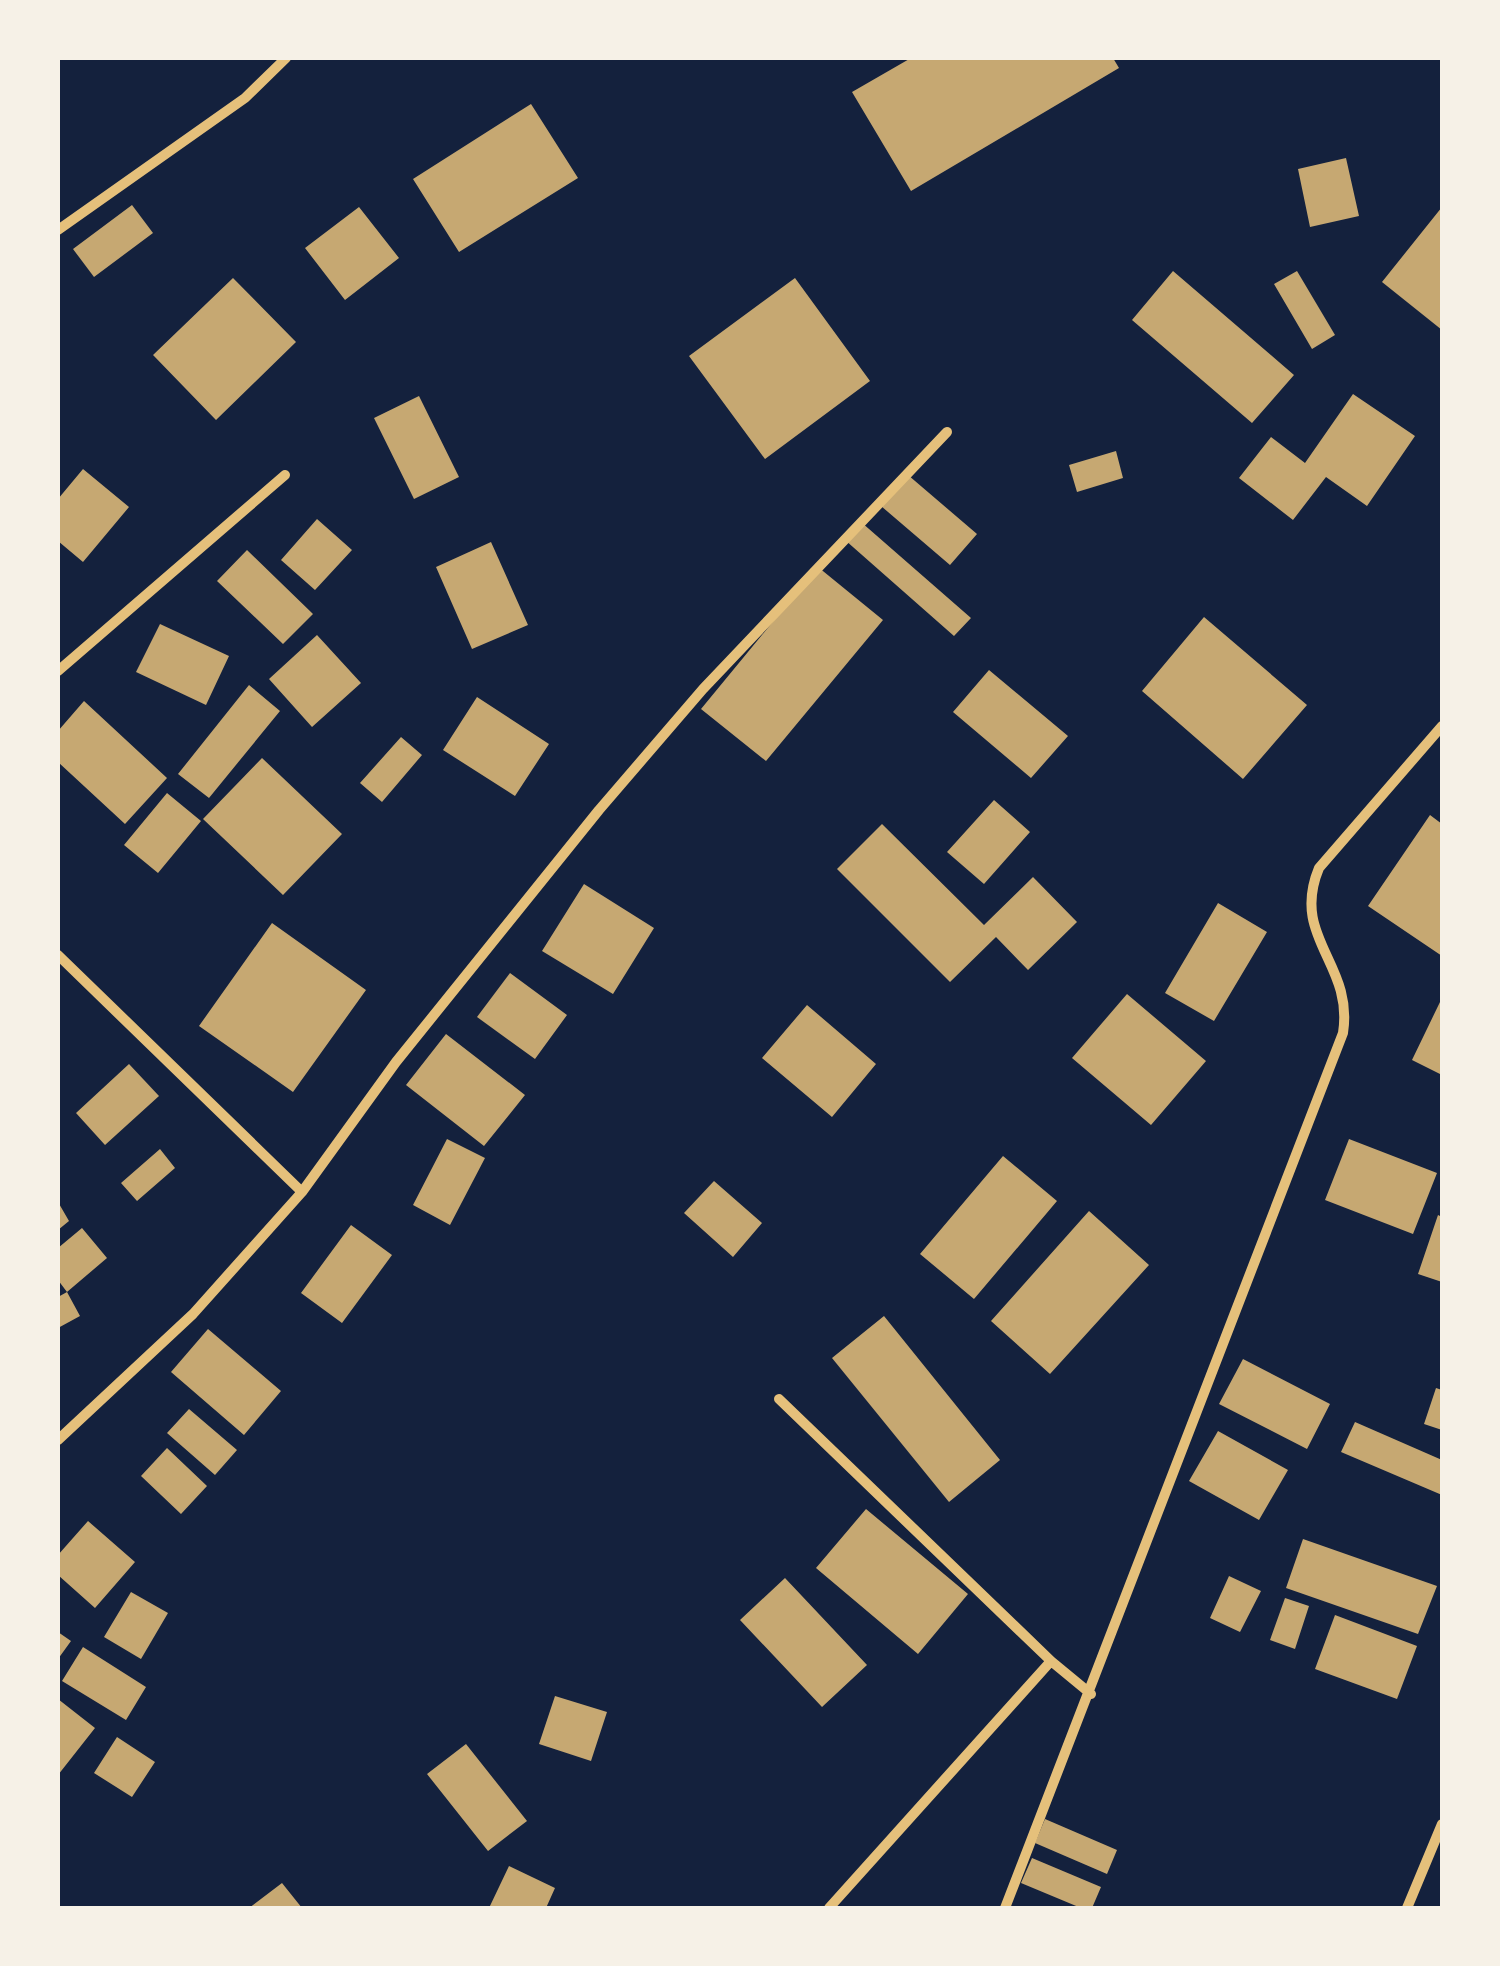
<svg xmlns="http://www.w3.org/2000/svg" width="1500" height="1966" font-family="Karla,sans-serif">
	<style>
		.building { fill: #c6a872 }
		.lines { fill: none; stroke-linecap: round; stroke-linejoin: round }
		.minor { stroke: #e5c07b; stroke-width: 10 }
	</style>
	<rect width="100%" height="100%" fill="#14213d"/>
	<path class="building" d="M911,58H1113L1119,68L911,191L852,92Z
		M531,104L578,178L459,252L413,179Z
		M1346,158L1359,216L1310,227L1298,169Z
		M132,205L153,233L94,277L73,249Z
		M359,207L399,258L345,300L305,248Z
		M1442,207V330L1382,282Z
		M1173,271L1294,375L1252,423L1132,320Z
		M1297,271L1335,335L1312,349L1274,284Z
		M233,278L296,342L216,420L153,355Z
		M795,278L870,381L765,459L689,356Z
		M1353,394L1415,436L1367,506L1326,477L1293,520L1239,478L1271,437L1305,463Z
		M419,396L459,477L414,499L374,418Z
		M1116,451L1123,478L1077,492L1069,465Z
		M83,469L129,507L83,562L58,541V499Z
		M908,475L977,534L950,565L881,506Z
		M317,519L352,550L315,590L281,560Z
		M861,522L971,618L954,636L845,540Z
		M491,542L528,625L472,649L436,567Z
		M247,550L313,614L283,644L217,581Z
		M818,567L883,620L766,761L701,709Z
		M1204,617L1307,705L1243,779L1142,691Z
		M160,624L229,656L206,705L136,672Z
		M317,635L361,683L312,727L269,679Z
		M989,670L1068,736L1031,778L953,712Z
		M249,685L280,711L209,798L178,774Z
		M477,697L549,744L515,796L443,750Z
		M84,701L167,778L125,824L58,762V731Z
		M401,737L422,755L382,802L360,783Z
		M262,758L342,834L283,895L203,819Z
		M167,793L201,821L158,873L124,845Z
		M994,800L1030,832L984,884L947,852Z
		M1430,815L1442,824V956L1368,906Z
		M882,824L984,925L1033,877L1077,922L1028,970L996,937L950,982L837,869Z
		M584,884L654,928L613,994L542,951Z
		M1218,903L1267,932L1214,1021L1165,993Z
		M272,923L366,990L293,1092L199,1026Z
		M510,973L567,1015L535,1059L477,1017Z
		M1127,994L1206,1061L1151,1125L1072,1058Z
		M1440,1002L1442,1004V1075L1412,1060Z
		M807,1005L876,1064L832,1117L762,1058Z
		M446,1034L525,1095L484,1146L406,1085Z
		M129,1064L159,1096L105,1145L76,1113Z
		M447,1139L485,1158L450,1225L413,1205Z
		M1349,1139L1437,1173L1413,1234L1325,1200Z
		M160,1149L175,1168L137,1201L121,1183Z
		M1003,1156L1057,1201L974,1299L920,1254Z
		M714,1181L762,1223L733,1257L684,1213Z
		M58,1202L69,1221L58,1230Z
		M1089,1211L1149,1265L1050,1374L991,1321Z
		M1438,1215L1442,1217V1282L1418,1274Z
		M351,1225L392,1255L342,1323L301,1293Z
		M82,1228L107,1258L67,1292L58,1280V1248Z
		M67,1292L80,1316L58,1328V1297Z
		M884,1316L1000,1460L949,1502L832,1358Z
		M208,1329L281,1391L244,1435L171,1372Z
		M1243,1359L1330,1404L1307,1449L1219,1404Z
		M1436,1388L1442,1390V1430L1424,1424Z
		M189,1409L237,1450L215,1475L167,1433Z
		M1355,1422L1442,1460V1495L1341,1452Z
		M1218,1431L1288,1470L1259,1520L1189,1481Z
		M167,1448L207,1486L181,1514L141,1476Z
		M866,1509L968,1594L918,1654L816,1568Z
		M88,1521L135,1562L95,1608L58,1575V1555Z
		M1303,1539L1437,1586L1418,1634L1286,1588Z
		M1229,1576L1261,1591L1240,1632L1210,1618Z
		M785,1578L867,1665L822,1707L740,1620Z
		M131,1592L168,1613L141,1659L104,1637Z
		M1285,1598L1309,1606L1295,1649L1270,1640Z
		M1335,1615L1417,1646L1397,1699L1315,1669Z
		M58,1632L71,1641L58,1659Z
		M83,1647L146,1687L126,1720L62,1681Z
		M555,1696L607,1712L591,1761L539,1744Z
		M58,1699L95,1728L58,1775Z
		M117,1737L155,1762L132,1797L94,1773Z
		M466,1744L527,1821L488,1851L427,1774Z
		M1045,1819L1117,1850L1107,1874L1035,1843Z
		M1032,1858L1101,1887L1092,1908H1081L1021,1883Z
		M509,1866L555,1888L546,1908H489Z
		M282,1883L302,1908H249Z"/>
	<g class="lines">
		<path class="minor" d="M58,230L245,98L286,58
			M58,671L285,475
			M58,955L302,1192
			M779,1399L1051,1661L1091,1694
			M58,1440L193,1314L302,1192L396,1062L599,810L703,689L947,432
			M829,1908L1051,1661
			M1005,1908L1343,1033C1354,963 1290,938 1319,868L1442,726
			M1407,1908L1442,1824"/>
	</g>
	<rect width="1500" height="1966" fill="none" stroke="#f6f1e7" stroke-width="120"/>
</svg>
